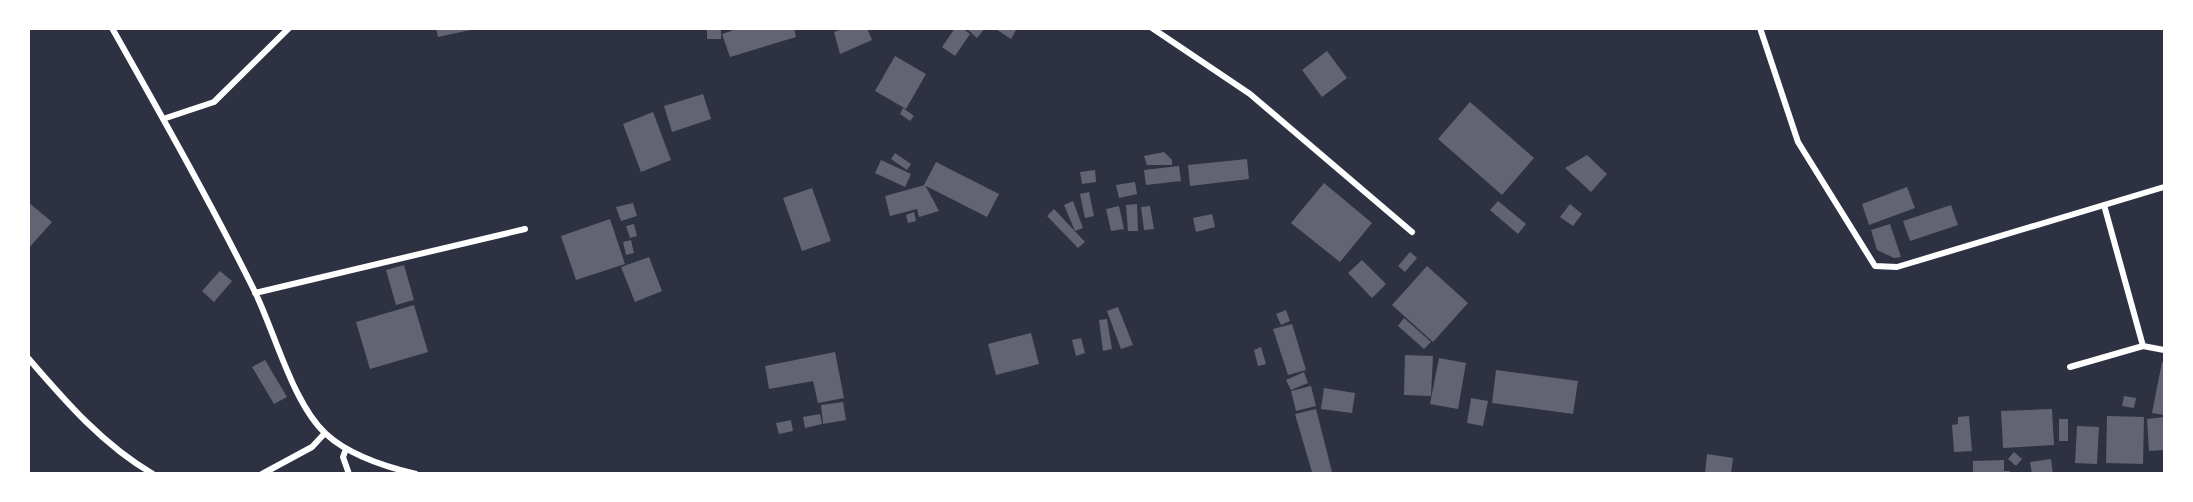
<svg xmlns="http://www.w3.org/2000/svg" width="2193" height="502" font-family="Figtree,sans-serif">
	<style>
		.building { fill: #626471 }
		.lines { fill: none; stroke-linecap: round; stroke-linejoin: round }
		.minor { stroke: #fff; stroke-width: 6 }
	</style>
	<rect width="100%" height="100%" fill="#2d3142"/>
	<path class="building" d="M436,28H475V29L438,37Z
		M707,28H721V39H707Z
		M740,28H794L796,37L730,57L722,34Z
		M845,28H867L872,40L840,54L834,32Z
		M955,28H962L970,34L955,56L942,47Z
		M966,28H985L977,38Z
		M994,28H1017L1011,39Z
		M1327,51L1347,78L1322,97L1302,70Z
		M895,56L926,74L906,109L875,91Z
		M703,94L711,119L672,132L664,106Z
		M1470,102L1534,158L1502,195L1438,139Z
		M903,108L914,116L910,121L900,114Z
		M653,112L671,160L641,172L623,124Z
		M1164,152L1172,160V165H1147L1144,156Z
		M895,153L911,164L907,170L891,159Z
		M1587,155L1607,174L1591,192L1565,168Z
		M1247,159L1249,179L1190,186L1188,165Z
		M881,160L911,174L905,187L875,173Z
		M936,162L999,194L987,217L924,185Z
		M1179,166L1181,181L1146,185L1144,170Z
		M1095,170L1096,182L1082,184L1080,172Z
		M1135,182L1137,194L1119,198L1116,185Z
		M1324,183L1372,223L1340,262L1291,223Z
		M925,185L939,211L919,217L917,209L890,216L885,196Z
		M1907,187L1915,208L1869,225L1862,204Z
		M812,188L831,241L802,251L783,198Z
		M1089,192L1094,216L1085,218L1080,194Z
		M1073,201L1083,228L1075,231L1064,205Z
		M1498,201L1526,224L1518,234L1490,210Z
		M28,202L52,222L28,249Z
		M633,203L637,216L621,221L616,207Z
		M1137,204L1138,231H1128L1126,205Z
		M1570,204L1582,214L1573,226L1560,217Z
		M1951,205L1958,225L1910,241L1903,221Z
		M1119,206L1124,229L1111,231L1106,209Z
		M1150,206L1154,229L1144,230L1141,207Z
		M1054,209L1085,242L1078,248L1047,216Z
		M914,212L916,221L908,223L906,215Z
		M1212,214L1215,227L1196,232L1193,218Z
		M610,219L625,264L576,280L561,236Z
		M634,224L637,236L630,238L626,226Z
		M1890,224L1901,257L1894,258L1877,250L1871,230Z
		M631,240L634,253L626,255L623,242Z
		M1410,252L1417,258L1405,272L1398,266Z
		M649,257L662,291L635,302L621,267Z
		M1362,260L1386,284L1372,298L1348,273Z
		M404,265L414,300L396,305L386,270Z
		M1427,266L1468,303L1433,342L1392,305Z
		M220,271L232,281L214,302L202,291Z
		M414,305L428,352L370,369L356,322Z
		M1118,307L1133,345L1121,349L1107,311Z
		M1286,310L1290,321L1281,325L1276,314Z
		M1404,318L1431,342L1424,349L1398,326Z
		M1107,319L1112,349L1103,351L1099,320Z
		M1292,324L1306,370L1288,375L1273,329Z
		M1031,333L1039,364L996,375L988,344Z
		M1081,338L1085,353L1076,356L1072,340Z
		M1261,347L1266,364L1258,366L1254,350Z
		M835,352L844,398L818,403L813,381L769,389L765,366Z
		M1405,355L1433,356L1431,396L1404,395Z
		M1439,358L1466,363L1458,409L1430,404Z
		M265,360L287,397L274,404L252,367Z
		M2162,362H2164V415L2152,413Z
		M1496,370L1578,381L1573,414L1492,403Z
		M1304,372L1308,383L1291,390L1286,380Z
		M1311,386L1316,406L1296,411L1291,391Z
		M1324,388L1355,393L1352,413L1321,409Z
		M2124,396L2136,398L2134,408L2122,406Z
		M1471,398L1488,401L1483,426L1467,423Z
		M843,402L846,420L823,424L821,405Z
		M1316,409L1332,472L1328,474L1312,472L1295,414Z
		M2052,409L2054,445L2003,448L2001,411Z
		M820,414L822,424L805,428L803,417Z
		M1969,416L1972,451L1954,452L1952,425L1958,424V417Z
		M2107,416L2144,417L2143,464L2106,463Z
		M2164,417V450L2149,451L2147,419Z
		M2059,419H2068V441H2059Z
		M791,420L793,431L779,434L776,423Z
		M2077,426L2099,427L2097,464L2075,463Z
		M2014,452L2022,459L2016,466L2008,459Z
		M1707,454L1733,458L1731,474H1705Z
		M2051,459L2053,474H2032L2030,462Z
		M2004,460V471H2010V474H1973V461Z"/>
	<g class="lines">
		<path class="minor" d="M112,28C161,115 211,203 255,292C275,333 293,404 326,434C349,455 386,467 416,474
			M1152,28L1250,94L1412,232
			M1760,28L1798,142L1875,266L1897,267L2164,187
			M163,119L214,102L289,28
			M2104,205L2143,346
			M255,293L525,229
			M28,358C65,401 103,445 153,474
			M2070,367L2143,346L2164,350
			M346,449L343,457L349,474
			M262,474L312,447L325,433"/>
	</g>
	<rect width="2193" height="502" fill="none" stroke="#ffffff" stroke-width="60"/>
</svg>
